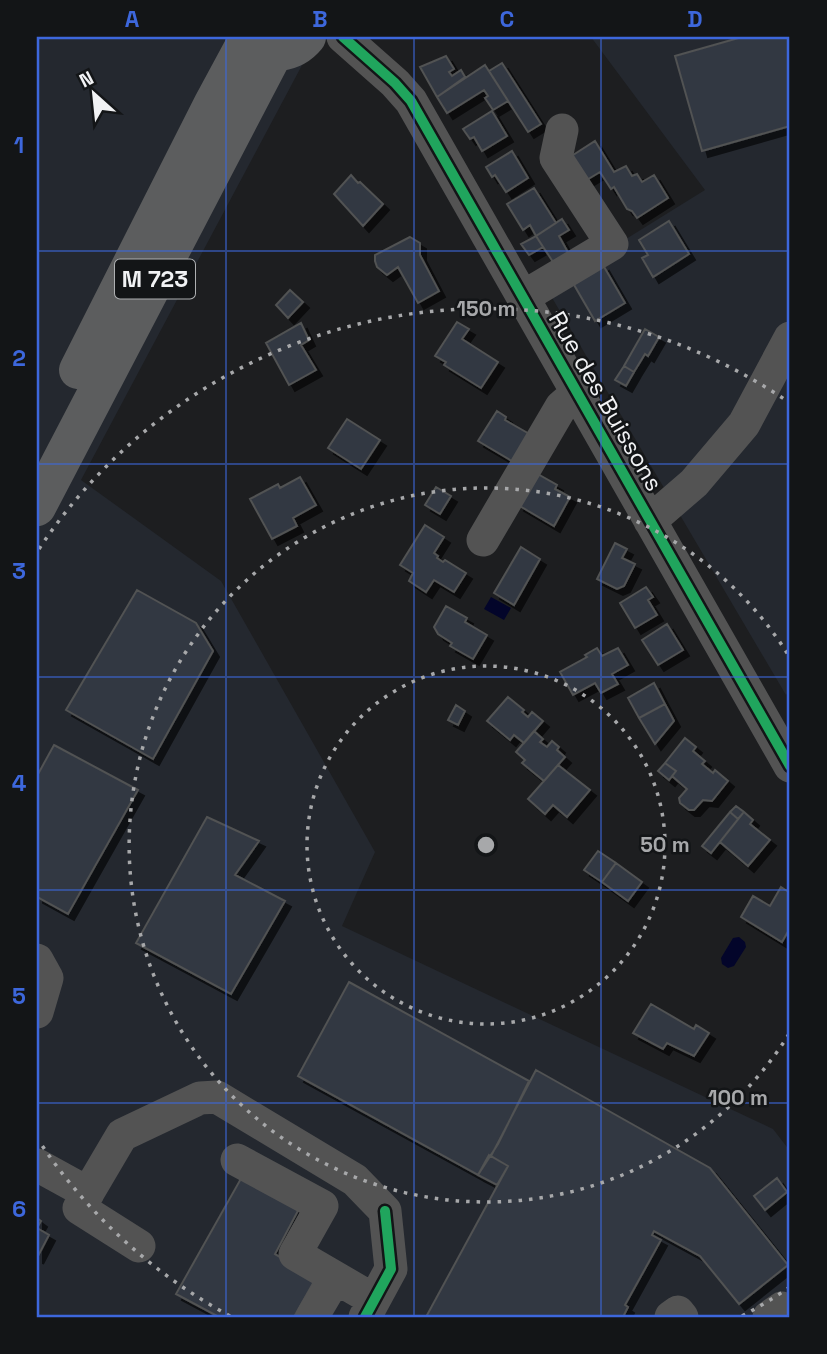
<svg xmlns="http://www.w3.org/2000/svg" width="827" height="1354" font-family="'Space Grotesk',sans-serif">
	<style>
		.built { fill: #24282f }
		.water { fill: #03052a }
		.building { fill: #333842; stroke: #515253; stroke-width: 2; filter: url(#shadow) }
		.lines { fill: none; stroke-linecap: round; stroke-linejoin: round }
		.minor { stroke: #535353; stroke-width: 33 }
		.major { stroke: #5c5d5e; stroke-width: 38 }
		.cycleway-casing { stroke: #131517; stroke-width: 15 }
		.cycleway { stroke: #20a55d; stroke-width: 10 }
		.grid { fill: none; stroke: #3d67dc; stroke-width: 2; stroke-opacity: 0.55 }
		.ring { fill: none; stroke: #a7a8aa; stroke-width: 3.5; stroke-dasharray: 3.5 7 }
		.labels { text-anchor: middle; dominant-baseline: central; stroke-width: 5; stroke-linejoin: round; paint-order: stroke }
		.shield { fill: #131517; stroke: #aeb0b2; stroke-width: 2 }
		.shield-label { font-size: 23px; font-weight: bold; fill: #f1f2f4 }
		.street-label { font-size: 24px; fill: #f1f2f4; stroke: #131517 }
		.centre { fill: #a7a8aa; stroke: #131517; stroke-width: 3.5 }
		.ring-label { font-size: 21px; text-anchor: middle; font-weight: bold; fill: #a7a8aa; stroke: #131517; stroke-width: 5; stroke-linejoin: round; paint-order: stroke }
		.neatline { fill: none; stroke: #3d67dc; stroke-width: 2.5 }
		.grid-label { font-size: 23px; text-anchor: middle; font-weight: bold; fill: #3d67dc }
	</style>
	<defs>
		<filter id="shadow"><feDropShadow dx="6" dy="6" stdDeviation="0" flood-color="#0009"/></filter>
	</defs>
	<rect width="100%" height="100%" fill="#1d1e20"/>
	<path class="built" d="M37,37H317L81,480L221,581L375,852L342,926L773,1129L790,1151V1317H37Z
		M591,37H790V689L786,695L551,296L626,239L705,190Z"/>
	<path class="water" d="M491,597L511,608L504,620L484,609Z
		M739,937L745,942L746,947L734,966L728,968L722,964L721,958L733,938Z"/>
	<path class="building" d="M742,37H790V126L702,151L675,56Z
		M446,56L454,69L449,72L452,76L461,70L465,77L437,97L420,67Z
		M502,63L541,124L528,132L489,71Z
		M485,65L508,101L493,110L485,98L488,96L484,90L447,113L437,97Z
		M492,111L507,136L482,151L474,137L470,139L463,129Z
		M595,141L614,172L626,166L632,176L637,174L642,182L654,175L668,198L637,218L632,211L627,209L614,187L611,189L600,172L585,181L570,157Z
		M512,151L528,178L506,192L495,175L492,177L486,167Z
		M351,175L358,183L360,182L383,204L363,226L334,194Z
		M534,188L556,223L536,236L530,225L523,230L507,204Z
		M562,219L569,230L559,236L570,256L555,265L536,236Z
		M669,221L689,254L653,277L642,258L648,255L639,240Z
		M536,236L543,247L529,255L521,244Z
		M410,237L420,243V255L439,291L418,303L398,267L387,275L377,267L375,261V255Z
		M603,265L625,303L595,321L573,283Z
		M290,290L303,302L288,318L276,305Z
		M457,322L469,329L462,339L498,362L481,388L444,365L446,362L435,356Z
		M301,323L309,340L301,345L316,370L289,385L266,343Z
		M645,329L659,337L648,356L645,354L634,372L624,366Z
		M624,366L634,372L626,386L615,380Z
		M497,411L506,417L505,420L533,436L517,464L478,441Z
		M347,419L380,440L361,469L328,448Z
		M536,473L557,485L555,489L570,497L554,526L518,505Z
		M300,477L316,505L293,518L297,526L272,539L250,499L278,484L280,488Z
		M436,487L451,496L440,514L425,505Z
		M425,525L444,537L434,553L438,556L437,558L443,562L445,560L466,573L454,592L434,580L426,592L409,581L413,573L400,565Z
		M615,543L627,549L622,558L635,564L624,586L617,589L597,579Z
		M521,547L540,559L514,605L494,593Z
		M646,587L653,597L648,600L657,615L635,628L620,603Z
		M137,590L196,623L213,651L153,759L66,710Z
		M446,606L467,618L465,622L487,635L473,659L450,646L452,643L438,634L434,627Z
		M667,624L683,650L658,665L642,640Z
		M597,648L602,656L618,648L628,665L612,674L618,684L601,693L595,683L573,695L560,672L587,657L585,655Z
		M654,683L665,704L639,718L628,698Z
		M508,697L524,710L522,712L528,717L532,712L543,721L524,743L514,735L510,740L487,721Z
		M665,704L674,721L655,744L639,718Z
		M456,705L465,711L458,725L448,720Z
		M534,731L543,739L540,742L547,747L552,741L559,747L557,750L565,757L544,781L522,763L525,760L516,752Z
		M685,738L696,747L693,751L705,761L702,764L713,773L715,770L728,781L712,801L703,800L694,810H689L680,803L679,798L687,789L672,776L676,771L665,763Z
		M54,745L138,790L68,914L37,897V776Z
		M665,763L676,771L669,780L658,771Z
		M558,765L590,790L567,817L553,805L545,814L528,799Z
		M736,806L744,812L738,819L730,812Z
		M730,812L738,819L711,853L702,846Z
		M744,812L753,820L750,824L770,840L748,866L720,842Z
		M207,817L259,841L235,875L285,901L231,994L136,943Z
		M598,851L616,863L602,882L584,870Z
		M616,863L642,882L628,901L602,882Z
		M781,887L790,893V928L782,942L741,917L753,896L770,906Z
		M349,982L529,1081L498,1144L478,1175L298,1076Z
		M651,1004L694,1029L696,1025L709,1033L694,1056L667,1043L663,1049L633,1033Z
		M536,1070L710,1168L788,1265L739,1304L700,1256L654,1231L652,1235L661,1240L625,1305L628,1307L623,1317H426L508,1166L491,1156Z
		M489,1155L508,1166L497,1185L478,1175Z
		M243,1175L300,1207L275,1254L316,1278L294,1317H219L176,1294Z
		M777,1178L787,1192L765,1210L754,1196Z
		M37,1218L41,1221L37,1228L49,1235L37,1258Z"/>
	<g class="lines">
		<path class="minor" d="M343,37L395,83L411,101L790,766
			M523,297L612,244L556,158L562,130
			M650,521L694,483L744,424L790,338
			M483,540L561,407L577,393
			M37,960L47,978L37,1012
			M237,1160L322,1206L295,1254L374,1300
			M37,1165L88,1193
			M139,1246L79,1208L122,1135L200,1098L217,1097L355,1180L385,1211L391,1269L365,1317
			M312,1317L335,1278
			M671,1317L678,1312L682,1317
			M769,1317L782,1308L787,1317"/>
		<path class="major" d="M251,45C269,57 293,54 307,37
			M78,370L212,105L246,42
			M37,507L274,53"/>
		<defs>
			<path id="cycleway" d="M343,37L395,83L411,101L790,766
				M365,1317L391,1269L385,1211"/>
		</defs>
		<use href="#cycleway" class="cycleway-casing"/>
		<use href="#cycleway" class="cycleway"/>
	</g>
	<path class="grid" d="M226,37V1317M414,37V1317M601,37V1317M37,251H790M37,464H790M37,677H790M37,890H790M37,1103H790"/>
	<g class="ring">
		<circle cx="486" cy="845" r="179"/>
		<path d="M789 1034A357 357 0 1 1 789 656"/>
		<path d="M790 1287A536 536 0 0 1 742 1316M230 1316A536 536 0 0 1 39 1141M39 549A536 536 0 0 1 790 403"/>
	</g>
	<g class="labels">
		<rect class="shield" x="115" y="259.5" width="80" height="39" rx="5"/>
		<g class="shield-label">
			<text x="155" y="279">M 723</text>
		</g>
		<g class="street-label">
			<text transform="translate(606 401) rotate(60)">Rue des Buissons</text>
		</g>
	</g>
	<circle cx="486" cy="845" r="10" class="centre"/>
	<g class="ring-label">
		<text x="486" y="316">150 m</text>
		<text x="665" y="852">50 m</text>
		<text x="738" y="1105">100 m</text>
	</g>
	<rect width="827" height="1354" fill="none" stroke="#131517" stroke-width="77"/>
	<g transform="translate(94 94) rotate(333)" stroke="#131517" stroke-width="5" paint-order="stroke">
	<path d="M0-5L12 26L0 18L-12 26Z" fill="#f1f2f4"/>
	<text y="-10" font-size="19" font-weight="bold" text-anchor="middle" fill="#f1f2f4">N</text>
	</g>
	<rect x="38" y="38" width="750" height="1278" class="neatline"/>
	<g class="grid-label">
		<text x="132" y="27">A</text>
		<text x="320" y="27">B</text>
		<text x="507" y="27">C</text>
		<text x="695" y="27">D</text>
		<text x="19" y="153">1</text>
		<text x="19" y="366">2</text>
		<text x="19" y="579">3</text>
		<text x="19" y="791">4</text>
		<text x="19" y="1004">5</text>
		<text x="19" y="1217">6</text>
	</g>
</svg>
